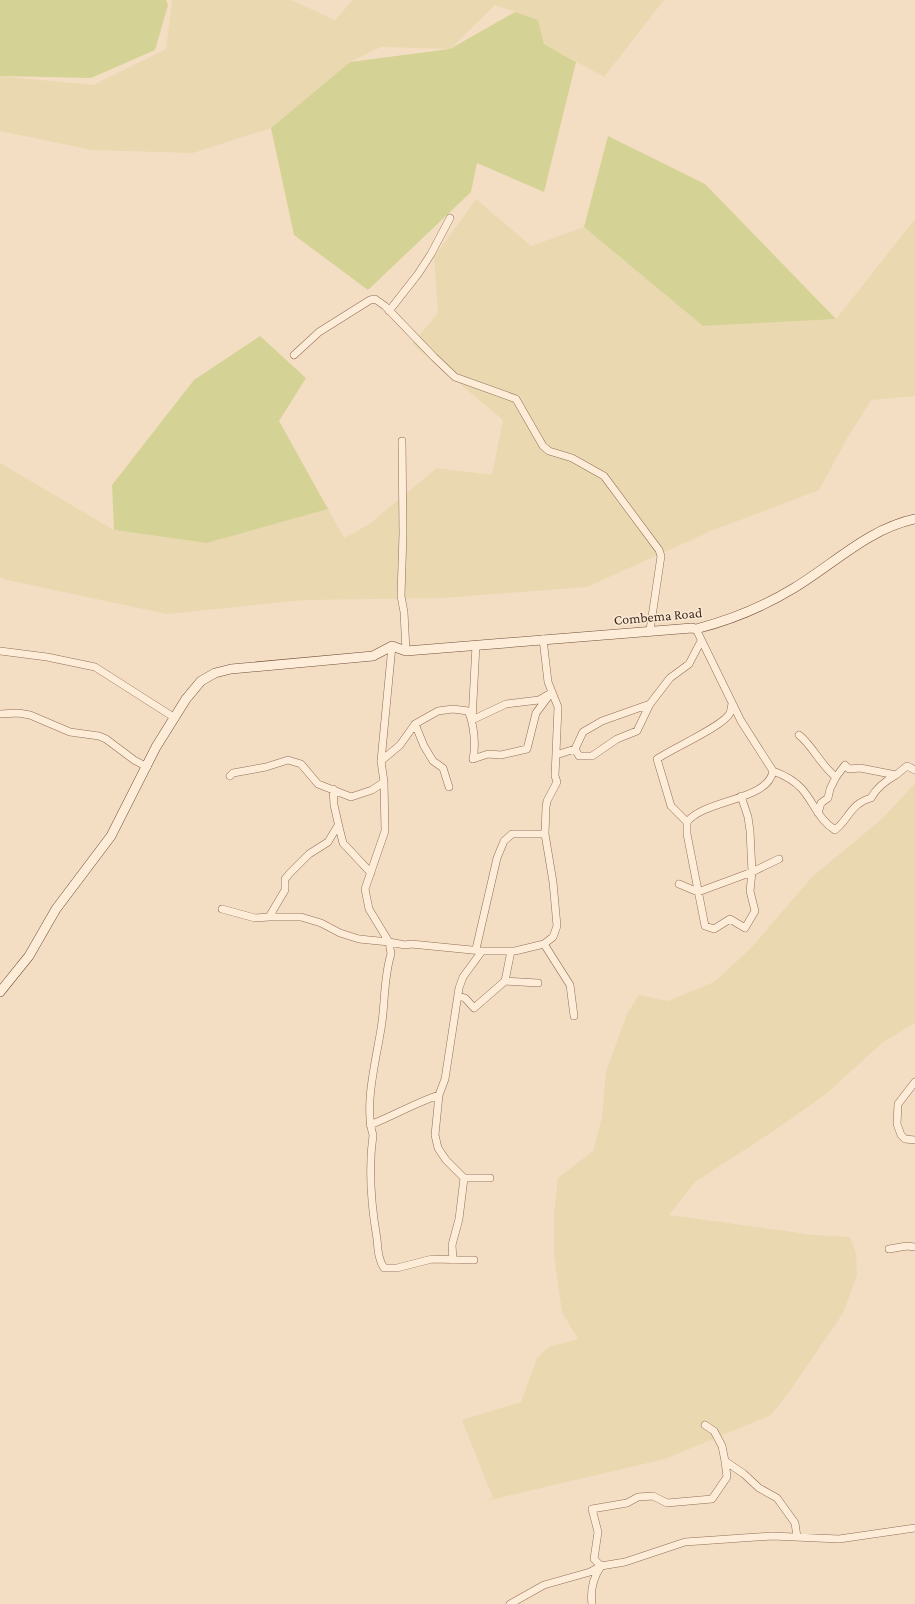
<svg xmlns="http://www.w3.org/2000/svg" width="915" height="1604" font-family="'Crimson Pro',serif">
	<style>
		.farmland { fill: #ead8b0 }
		.green { fill: #d4d295 }
		.lines { fill: none; stroke-linecap: round; stroke-linejoin: round }
		.street-casing { stroke: #916d57; stroke-width: 8 }
		.secondary-casing { stroke: #734e3a; stroke-width: 10 }
		.street { stroke: #fdedd8; stroke-width: 7 }
		.secondary { stroke: #fdedd8; stroke-width: 9 }
		.labels { text-anchor: middle; dominant-baseline: central; stroke-width: 3; stroke-linejoin: round; paint-order: stroke }
		.street-label { font-size: 14px; fill: #3f291d; stroke: #fae9d4 }
	</style>
	<rect width="100%" height="100%" fill="#f4dec3"/>
	<path class="farmland" d="M172,0H291L335,20L353,0H664L604,77L544,44L538,20L495,5L450,49L381,47L350,62L271,128L193,153L92,150L0,131V76L93,85L166,49Z
		M476,199L531,246L584,227L703,326L836,319L915,219V396L871,400L848,437L819,490L711,531L587,587L442,598L304,600L167,614L7,580L0,577V463L114,530L207,543L328,509L344,538L368,525L437,468L492,475L503,420L412,344L438,313L434,257Z
		M915,783V1023L883,1042L826,1094L775,1130L695,1182L669,1215L814,1235L850,1237L856,1253L857,1276L843,1313L790,1391L771,1415L665,1459L481,1502L493,1498L462,1420L521,1402L537,1358L549,1347L578,1339L562,1312L554,1256V1214L558,1178L593,1151L602,1117L606,1072L627,1014L639,995L668,1001L714,982L750,949L812,877L883,818Z"/>
	<path class="green" d="M0,0H166L168,5L155,50L91,78L0,76Z
		M515,12L538,20L544,44L576,62L544,192L477,163L471,192L368,290L294,235L271,128L350,62L450,49Z
		M608,136L705,184L836,319L703,326L584,227Z
		M260,336L306,378L279,421L328,509L207,543L114,530L112,485L194,380Z"/>
	<g class="lines">
		<defs>
			<path id="street" d="M389,311L418,274L431,254L450,218
				M294,355L319,332L370,300L375,299L385,306L434,357L455,377L516,399L543,446L549,451L572,458L604,476L659,550L661,556L650,630
				M402,441L403,533L401,596L404,612L406,651
				M696,629L741,721L773,771C768,801 705,799 687,822V834L705,926L714,929L730,919L745,928L755,911L750,891L752,872L750,831L748,817L741,796
				M392,646L381,761L384,782L385,831L365,889L369,909L389,942L391,954C384,976 385,1000 382,1022C378,1053 363,1104 373,1135C368,1170 371,1204 377,1239C378,1249 378,1259 384,1268H397L432,1259L474,1260
				M0,651L47,657L95,667L175,718
				M0,714L18,713L30,715L70,732L99,736L106,739L134,760L147,767
				M415,724L424,746L433,761L443,768L449,787
				M799,735C813,746 821,766 836,777L830,789L828,798L821,803L818,813
				M575,749L579,756H592L617,739L637,731L650,704L670,678L689,664L701,641
				M556,755L575,749L583,732L602,721L650,704
				M473,759L488,754L501,755L527,749L536,713L551,693L539,700L506,704L472,720L476,645
				M381,761L400,745L415,724L438,711L453,709L468,711C474,723 476,746 473,759
				M773,771C784,775 794,780 802,789C814,803 819,820 835,830C850,818 850,804 871,798C877,787 885,781 896,775
				M230,776L233,773L266,767L288,760L301,764L318,784L351,797L372,790L384,782
				M836,777L845,765L849,769L860,768L896,775L907,766L915,770
				M333,789L334,805L339,827
				M687,822L671,806L657,759C671,749 724,726 730,713C731,711 731,707 732,704
				M679,884L698,892L752,872L779,859
				M222,909L255,918L269,917L285,890V879L290,873L309,854L328,842L337,827H339L343,843L371,873
				M269,917H301L321,923L340,933L359,939L389,942L405,945L411,944L482,951H515L544,944L553,937L557,926L553,882L545,834L546,807L547,801L557,782L555,776L558,707L548,682L543,639
				M544,944L570,985L574,1016
				M476,949L497,858L504,841L512,834H545
				M482,951L463,977L459,988L445,1079L439,1095L435,1135L438,1148L446,1160L464,1178H490
				M505,981L538,983
				M458,996L465,998L474,1008L505,981L511,951
				M915,1082L898,1104L897,1124L901,1135L905,1139L915,1140
				M370,1125C393,1116 415,1103 439,1095
				M889,1249L907,1246L915,1247
				M453,1260L452,1245L459,1219L464,1178
				M725,1461L744,1474L759,1488L777,1498L795,1523L797,1537
				M510,1604L544,1585L590,1572L601,1566L625,1562L685,1542L772,1536L839,1539L915,1528
				M592,1604C590,1590 593,1578 601,1566L594,1559L598,1532L592,1509L627,1503L638,1497L653,1496L667,1503L712,1499L727,1477L725,1461L722,1446L714,1431L705,1425"/>
			<path id="secondary" d="M0,992L29,956L56,909L111,836L156,747L186,699L201,681L215,673L231,669L373,656L392,646L406,651L692,628L696,629C731,620 763,607 794,588C834,564 868,529 915,519"/>
		</defs>
		<use href="#street" class="street-casing"/>
		<use href="#secondary" class="secondary-casing"/>
		<use href="#street" class="street"/>
		<use href="#secondary" class="secondary"/>
	</g>
	<g class="labels">
		<g class="street-label">
			<text transform="translate(658 616) rotate(-5)">Combema Road</text>
		</g>
	</g>
</svg>
